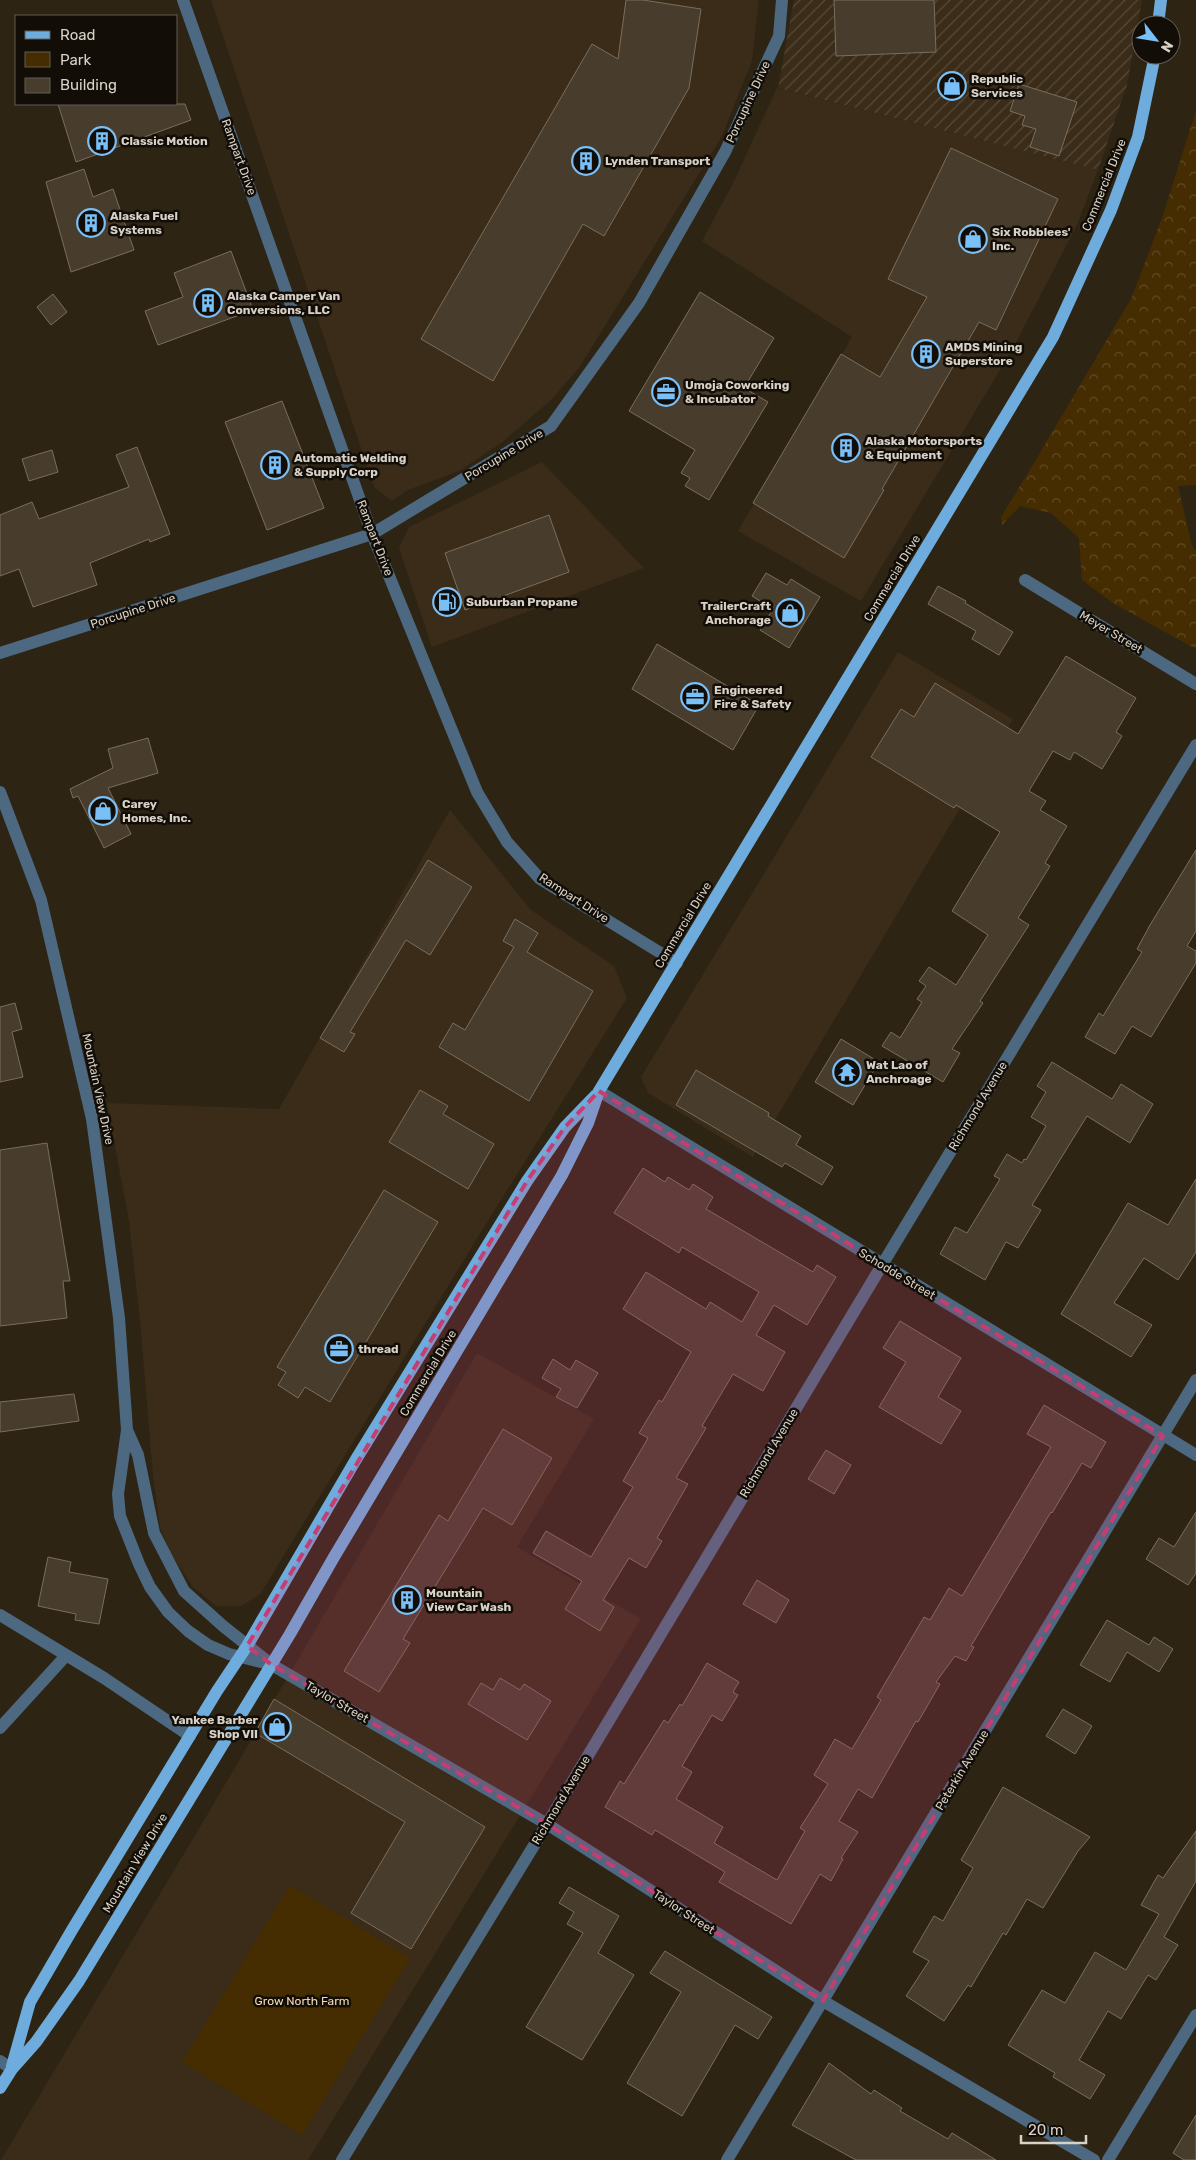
<svg xmlns="http://www.w3.org/2000/svg" width="1196" height="2160" font-family="Rubik,sans-serif">
	<style>
		.built { fill: #3a2c18 }
		.industrial { fill: url(#industrial-furrows) }
		.forest { fill: url(#forest-crowns) }
		.green { fill: #462d01 }
		.building { fill: #483c2d; stroke: #7a6e5c }
		.lines { fill: none; stroke-linecap: round; stroke-linejoin: round }
		.minor { stroke: #4c6981; stroke-width: 12 }
		.major { stroke: #6eacde; stroke-width: 12 }
		.marked { fill: #c63d71; fill-opacity: 0.2; stroke: #c63d71; stroke-width: 4; stroke-dasharray: 10 6; stroke-linejoin: round }
		.labels { text-anchor: middle; dominant-baseline: central; stroke-width: 5; stroke-linejoin: round; paint-order: stroke }
		.poi-label { font-size: 12px; font-weight: bold; fill: #d8d1c7; stroke: #120e07; text-anchor: start }
		.street-label { font-size: 12px; fill: #d8d1c7; stroke: #120e07 }
		.park-label { font-size: 12px; fill: #f5dab4; stroke: #120e07 }
	</style>
	<defs>
		<pattern id="industrial-furrows" width="10" height="10" patternUnits="userSpaceOnUse" patternTransform="scale(1.25)"><rect width="10" height="10" fill="#3a2c18"/><path d="M-1 1l2-2M0 10L10 0M9 11l2-2" fill="none" stroke="#564a38"/></pattern>
		<pattern id="forest-crowns" width="20" height="18" patternUnits="userSpaceOnUse" patternTransform="scale(1.25)"><rect width="20" height="18" fill="#462d01"/><path d="M2 6a3 3 0 1 1 6 0M12 15a3 3 0 1 1 6 0" fill="none" stroke="#604a25"/></pattern>
	</defs>
	<rect width="100%" height="100%" fill="#2e2414"/>
	<path class="built" d="M211,0H759L752,61L721,138L579,368L550,401L500,444L459,471L408,490L392,501L374,487Z
		M777,88L1098,170L1077,225L1012,350L861,601L738,531L852,337L702,241L733,183Z
		M542,462L644,568L432,647L399,548L409,527Z
		M898,652L1013,719L753,1157L648,1093L641,1077Z
		M450,810L531,910L614,966L627,998L481,1232L261,1593L242,1606H216L192,1586L170,1552L160,1528L153,1475L140,1320L129,1221L107,1103L279,1109Z
		M477,1353L594,1419L517,1547L641,1619L308,2160H1L213,1805Z"/>
	<path class="industrial" d="M794,0H1142L1127,85L1098,170L778,88Z"/>
	<path class="forest" d="M1196,111V485L1178,486L1192,546L1196,551V649L1113,603L1082,580L1079,538L1051,513L1020,506L1002,525L1001,517L1031,468L1131,299L1162,218Z"/>
	<path class="green" d="M290,1885L410,1958L302,2135L182,2062Z"/>
	<path class="building" d="M626,0H643L701,9L689,88L604,236L583,224L493,381L421,339L592,44L618,59Z
		M834,0H934L936,52L836,56Z
		M1019,84L1077,102L1059,156L1030,147L1036,129L1022,125L1025,116L1010,111Z
		M58,104H185L191,120L76,162Z
		M951,148L1058,199L996,330L979,322L882,489L884,490L844,558L753,503L841,354L880,377L927,297L888,279Z
		M84,169L93,197L113,189L134,250L71,272L46,182Z
		M231,251L253,310L158,345L145,311L183,297L174,273Z
		M700,292L774,338L744,388L768,402L709,500L685,486L690,478L681,473L695,450L629,411Z
		M53,294L67,312L51,325L37,307Z
		M282,401L324,508L267,530L225,422Z
		M137,447L170,534L150,542L149,539L90,563L97,585L33,607L19,569L0,576V515L32,502L39,519L129,487L116,455Z
		M52,450L58,472L29,481L22,459Z
		M549,515L569,572L465,610L445,553Z
		M766,573L787,585L791,579L820,597L789,648L760,630L773,609L752,596Z
		M938,586L966,601L965,603L1013,632L999,655L972,639L976,631L928,604Z
		M657,644L759,705L733,750L632,689Z
		M1066,656L1136,698L1116,732L1122,736L1102,769L1074,752L1070,760L1053,751L1029,791L1046,801L1040,810L1067,826L1045,863L1050,866L1018,918L1029,925L980,1001L983,1003L952,1049L960,1053L943,1082L882,1046L891,1032L900,1038L922,1002L917,999L926,986L919,981L929,967L956,985L988,935L952,911L1000,832L956,805L954,808L871,757L901,709L914,717L935,683L1018,734Z
		M148,738L158,773L108,788L131,834L104,848L78,796L73,798L70,789L113,768L108,749Z
		M1196,850V931L1187,946L1196,951V963L1151,1037L1132,1026L1115,1054L1085,1037L1099,1013L1103,1016L1142,952L1137,949L1150,925Z
		M428,860L472,887L430,955L406,940L350,1032L355,1034L344,1052L320,1038Z
		M515,919L538,933L527,952L593,991L529,1101L439,1047L453,1023L465,1030L514,947L503,941Z
		M15,1003L22,1029L12,1032L23,1077L0,1082V1007Z
		M841,1039L879,1062L853,1105L815,1082Z
		M1052,1062L1112,1099L1121,1084L1153,1104L1130,1143L1087,1116L1032,1205L1041,1210L1018,1248L1006,1242L985,1280L940,1254L955,1227L967,1233L1000,1179L994,1176L1007,1154L1022,1163L1024,1159L1026,1160L1046,1126L1031,1117L1046,1092L1037,1086Z
		M696,1070L769,1113L768,1116L801,1136L796,1145L833,1167L822,1185L785,1163L782,1167L676,1105Z
		M420,1090L448,1106L443,1114L494,1144L468,1189L389,1142Z
		M47,1143L70,1281H63L67,1318L0,1326V1150Z
		M643,1168L665,1182L668,1177L689,1190L693,1184L713,1197L706,1209L813,1272L817,1265L836,1277L807,1325L774,1305L756,1335L785,1352L763,1391L733,1374L702,1426L706,1428L676,1478L688,1484L657,1538L662,1541L646,1568L629,1558L603,1600L614,1607L600,1631L565,1609L582,1581L533,1553L546,1531L591,1557L633,1487L623,1481L648,1438L639,1433L659,1400L662,1402L691,1352L623,1309L646,1272L706,1309L710,1302L742,1322L759,1292L682,1247L679,1253L614,1213Z
		M1196,1179V1252L1178,1280L1144,1258L1114,1303L1152,1325L1131,1357L1061,1314L1128,1203L1168,1225Z
		M384,1190L438,1222L330,1402L305,1387L298,1398L278,1385L286,1372L277,1367Z
		M900,1321L961,1358L938,1397L961,1411L941,1444L879,1407L906,1362L883,1348Z
		M553,1359L570,1370L576,1360L598,1373L577,1408L556,1397L561,1389L542,1378Z
		M74,1394L79,1421L0,1432V1402Z
		M1044,1405L1106,1442L1091,1468L1082,1463L1052,1513L1051,1512L971,1646L974,1647L966,1661L955,1656L936,1682L940,1684L918,1722L916,1721L872,1798L858,1789L839,1821L858,1832L841,1858L843,1859L831,1881L820,1874L791,1924L719,1882L725,1872L655,1830L652,1835L605,1807L620,1781L624,1784L664,1720L668,1723L680,1704L682,1706L707,1663L739,1682L733,1692L738,1695L722,1721L712,1715L682,1766L692,1772L676,1799L723,1827L714,1843L777,1880L805,1831L800,1828L828,1784L814,1775L835,1739L852,1749L881,1700L877,1697L924,1617L930,1620L949,1588L962,1596L1051,1447L1027,1434Z
		M503,1429L552,1458L512,1525L483,1508L403,1639L410,1643L379,1692L344,1671L439,1515L448,1521Z
		M826,1450L851,1465L834,1494L808,1479Z
		M1196,1512V1573L1188,1585L1146,1559L1159,1538L1174,1547Z
		M48,1557L71,1562L69,1572L108,1579L99,1624L75,1620L76,1614L38,1606Z
		M757,1580L789,1600L776,1623L743,1604Z
		M1107,1620L1149,1645L1154,1637L1173,1649L1159,1672L1127,1652L1110,1682L1080,1665Z
		M500,1678L520,1690L524,1684L551,1701L527,1740L468,1704L481,1683L493,1690Z
		M274,1699L485,1827L411,1949L351,1913L405,1822L255,1733Z
		M1063,1709L1092,1726L1075,1754L1046,1736Z
		M1003,1787L1090,1837L1078,1851L1043,1908L1027,1899L1006,1935L1003,1933L971,1987L968,1985L944,2021L906,1996L929,1961L913,1952L934,1916L943,1921L973,1868L961,1860Z
		M1196,1831V1881L1164,1937L1178,1945L1156,1980L1148,1975L1121,2019L1108,2011L1079,2060L1105,2075L1090,2099L1053,2077L1055,2073L1008,2045L1042,1990L1065,2003L1095,1952L1126,1970L1159,1914L1141,1905L1158,1875L1163,1878Z
		M569,1887L619,1916L598,1953L634,1975L582,2060L526,2027L583,1933L567,1924L574,1912L559,1903Z
		M665,1951L772,2017L758,2039L735,2025L682,2116L627,2083L681,1992L650,1973Z
		M829,2063L871,2094L874,2090L902,2108L900,2111L948,2139L952,2133L996,2160H856L792,2125Z
		M1196,2115V2160H1184L1173,2153Z"/>
	<g class="lines">
		<path class="minor" d="M183,0L372,534L477,792L507,842L540,879L677,963
			M1025,580L1196,684
			M0,653L372,534L551,426L639,303L725,152L779,36L782,0
			M0,792L41,900L92,1119L119,1318L127,1430L118,1494L120,1516L139,1564L150,1587L168,1612L188,1631L208,1645L229,1654L265,1663
			M599,1091L1196,1455
			M127,1430L138,1455L154,1533L184,1591L223,1626L272,1665L547,1824L823,2001L1094,2160
			M0,1615L104,1678L190,1736
			M0,1728L62,1660L64,1655
			M0,2061L12,2069
			M342,2160L547,1824L882,1265L1196,745
			M727,2160L1196,1380
			M1108,2160L1196,2015"/>
		<path class="major" d="M1158,25L1161,0
			M12,2066L30,2002L72,1930L217,1691L247,1646L355,1461L527,1181L565,1127L596,1095
			M0,2088L12,2069L36,2042L79,1981L290,1634L334,1557L562,1175L588,1123L599,1091L1053,337L1111,210L1138,137L1155,55"/>
	</g>
	<path class="marked" d="M599,1091L1163,1436L823,2001L547,1824L272,1665L247,1646L527,1181L565,1127Z"/>
	<defs>
		<symbol id="shop-ring" viewBox="-11 -11 22 22"><circle r="9.5" fill="#120e07" stroke="#79bff8" stroke-width="1.5"/><path d="M-5-2.5h2.3a2.7 3.5 0 0 1 5.4 0H5L5.5 6h-11ZM-1.5-2.5h3a1.5 2.3 0 0 0-3 0Z" fill="#79bff8"/></symbol>
		<symbol id="building-ring" viewBox="-11 -11 22 22"><circle r="9.5" fill="#120e07" stroke="#79bff8" stroke-width="1.5"/><path d="M-4-6H4V6H1V3H-1V6H-4ZM-2.5-4.3h1.7v1.8h-1.7ZM.8-4.3h1.7v1.8H.8ZM-2.5-1h1.7V.8h-1.7ZM.8-1h1.7V.8H.8Z" fill="#79bff8"/></symbol>
		<symbol id="office-ring" viewBox="-11 -11 22 22"><circle r="9.5" fill="#120e07" stroke="#79bff8" stroke-width="1.5"/><path d="M-6-3h4V-5.5h4V-3h4V5H-6ZM-1-4.5V-3h2v-1.5ZM-6 0V1H6V0Z" fill="#79bff8"/></symbol>
		<symbol id="fuel-ring" viewBox="-11 -11 22 22"><circle r="9.5" fill="#120e07" stroke="#79bff8" stroke-width="1.5"/><path d="M-5.5-6h7V0h2V4h1.3V-2.5L3-4.5l.8-.8L6-3V5H2.5V1h-1V6h-7ZM-4.2-4.7v3.2H.2V-4.7Z" fill="#79bff8"/></symbol>
		<symbol id="temple-ring" viewBox="-11 -11 22 22"><circle r="9.5" fill="#120e07" stroke="#79bff8" stroke-width="1.5"/><path d="M0-6L5-2H3V0L6.5 2.5H4V6H1.5V3h-3V6H-4V2.5H-6.5L-3 0V-2H-5Z" fill="#79bff8"/></symbol>
	</defs>
	<g fill-rule="evenodd">
		<use href="#shop-ring" x="936" y="70" width="32" height="32"/>
		<use href="#building-ring" x="86" y="125" width="32" height="32"/>
		<use href="#building-ring" x="570" y="145" width="32" height="32"/>
		<use href="#building-ring" x="75" y="207" width="32" height="32"/>
		<use href="#shop-ring" x="957" y="223" width="32" height="32"/>
		<use href="#building-ring" x="192" y="287" width="32" height="32"/>
		<use href="#building-ring" x="910" y="338" width="32" height="32"/>
		<use href="#office-ring" x="650" y="376" width="32" height="32"/>
		<use href="#building-ring" x="830" y="432" width="32" height="32"/>
		<use href="#building-ring" x="259" y="449" width="32" height="32"/>
		<use href="#fuel-ring" x="431" y="586" width="32" height="32"/>
		<use href="#shop-ring" x="774" y="597" width="32" height="32"/>
		<use href="#office-ring" x="679" y="681" width="32" height="32"/>
		<use href="#shop-ring" x="87" y="795" width="32" height="32"/>
		<use href="#temple-ring" x="831" y="1056" width="32" height="32"/>
		<use href="#office-ring" x="323" y="1333" width="32" height="32"/>
		<use href="#building-ring" x="391" y="1584" width="32" height="32"/>
		<use href="#shop-ring" x="261" y="1711" width="32" height="32"/>
	</g>
	<g class="labels">
		<g class="poi-label">
			<text x="971" y="79">Republic<tspan x="971" dy="14">Services</tspan></text>
			<text x="121" y="141">Classic Motion</text>
			<text x="605" y="161">Lynden Transport</text>
			<text x="110" y="216">Alaska Fuel<tspan x="110" dy="14">Systems</tspan></text>
			<text x="992" y="232">Six Robblees'<tspan x="992" dy="14">Inc.</tspan></text>
			<text x="227" y="296">Alaska Camper Van<tspan x="227" dy="14">Conversions, LLC</tspan></text>
			<text x="945" y="347">AMDS Mining<tspan x="945" dy="14">Superstore</tspan></text>
			<text x="685" y="385">Umoja Coworking<tspan x="685" dy="14">&amp; Incubator</tspan></text>
			<text x="865" y="441">Alaska Motorsports<tspan x="865" dy="14">&amp; Equipment</tspan></text>
			<text x="294" y="458">Automatic Welding<tspan x="294" dy="14">&amp; Supply Corp</tspan></text>
			<text x="466" y="602">Suburban Propane</text>
			<text x="771" y="606" text-anchor="end">TrailerCraft<tspan x="771" dy="14">Anchorage</tspan></text>
			<text x="714" y="690">Engineered<tspan x="714" dy="14">Fire &amp; Safety</tspan></text>
			<text x="122" y="804">Carey<tspan x="122" dy="14">Homes, Inc.</tspan></text>
			<text x="866" y="1065">Wat Lao of<tspan x="866" dy="14">Anchroage</tspan></text>
			<text x="358" y="1349">thread</text>
			<text x="426" y="1593">Mountain<tspan x="426" dy="14">View Car Wash</tspan></text>
			<text x="258" y="1720" text-anchor="end">Yankee Barber<tspan x="258" dy="14">Shop VII</tspan></text>
		</g>
		<g class="street-label">
			<text transform="translate(748 102) rotate(-65)">Porcupine Drive</text>
			<text transform="translate(239 157) rotate(70)">Rampart Drive</text>
			<text transform="translate(1104 185) rotate(-68)">Commercial Drive</text>
			<text transform="translate(504 455) rotate(-31)">Porcupine Drive</text>
			<text transform="translate(375 538) rotate(69)">Rampart Drive</text>
			<text transform="translate(892 578) rotate(-59)">Commercial Drive</text>
			<text transform="translate(133 611) rotate(-18)">Porcupine Drive</text>
			<text transform="translate(1111 632) rotate(31)">Meyer Street</text>
			<text transform="translate(574 898) rotate(33)">Rampart Drive</text>
			<text transform="translate(683 925) rotate(-59)">Commercial Drive</text>
			<text transform="translate(98 1089) rotate(78)">Mountain View Drive</text>
			<text transform="translate(978 1106) rotate(-59)">Richmond Avenue</text>
			<text transform="translate(897 1274) rotate(31)">Schodde Street</text>
			<text transform="translate(428 1373) rotate(-59)">Commercial Drive</text>
			<text transform="translate(769 1453) rotate(-59)">Richmond Avenue</text>
			<text transform="translate(337 1702) rotate(30)">Taylor Street</text>
			<text transform="translate(962 1770) rotate(-59)">Peterkin Avenue</text>
			<text transform="translate(561 1800) rotate(-59)">Richmond Avenue</text>
			<text transform="translate(135 1863) rotate(-59)">Mountain View Drive</text>
			<text transform="translate(684 1912) rotate(33)">Taylor Street</text>
		</g>
		<g class="park-label">
			<text x="302" y="2001">Grow North Farm</text>
		</g>
	</g>
	<rect x="15" y="15" width="162" height="90" fill="#120e07" stroke="#615c54"/>
	<rect x="25" y="31" width="25" height="8" fill="#6eacde" stroke="#615c54"/>
	<text x="60" y="40" font-size="15" fill="#d8d1c7">Road</text>
	<rect x="25" y="52" width="25" height="15" fill="#462d01" stroke="#615c54"/>
	<text x="60" y="65" font-size="15" fill="#d8d1c7">Park</text>
	<rect x="25" y="78" width="25" height="15" fill="#483c2d" stroke="#615c54"/>
	<text x="60" y="90" font-size="15" fill="#d8d1c7">Building</text>
	<g transform="translate(1156 40) rotate(121)"><circle r="24" fill="#120e07" stroke="#615c54"/>
	<path d="M0-4L9 19L0 12L-9 19Z" fill="#79bff8"/>
	<text y="-8" font-size="14" font-weight="bold" text-anchor="middle" fill="#d8d1c7">N</text>
	</g>
	<path d="M1021 2135v8h65v-8" fill="none" stroke="#d8d1c7" stroke-width="2.5"/>
	<text x="1028" y="2135" font-size="15" fill="#d8d1c7" stroke="#120e07" stroke-width="4" paint-order="stroke">20 m</text>
</svg>
